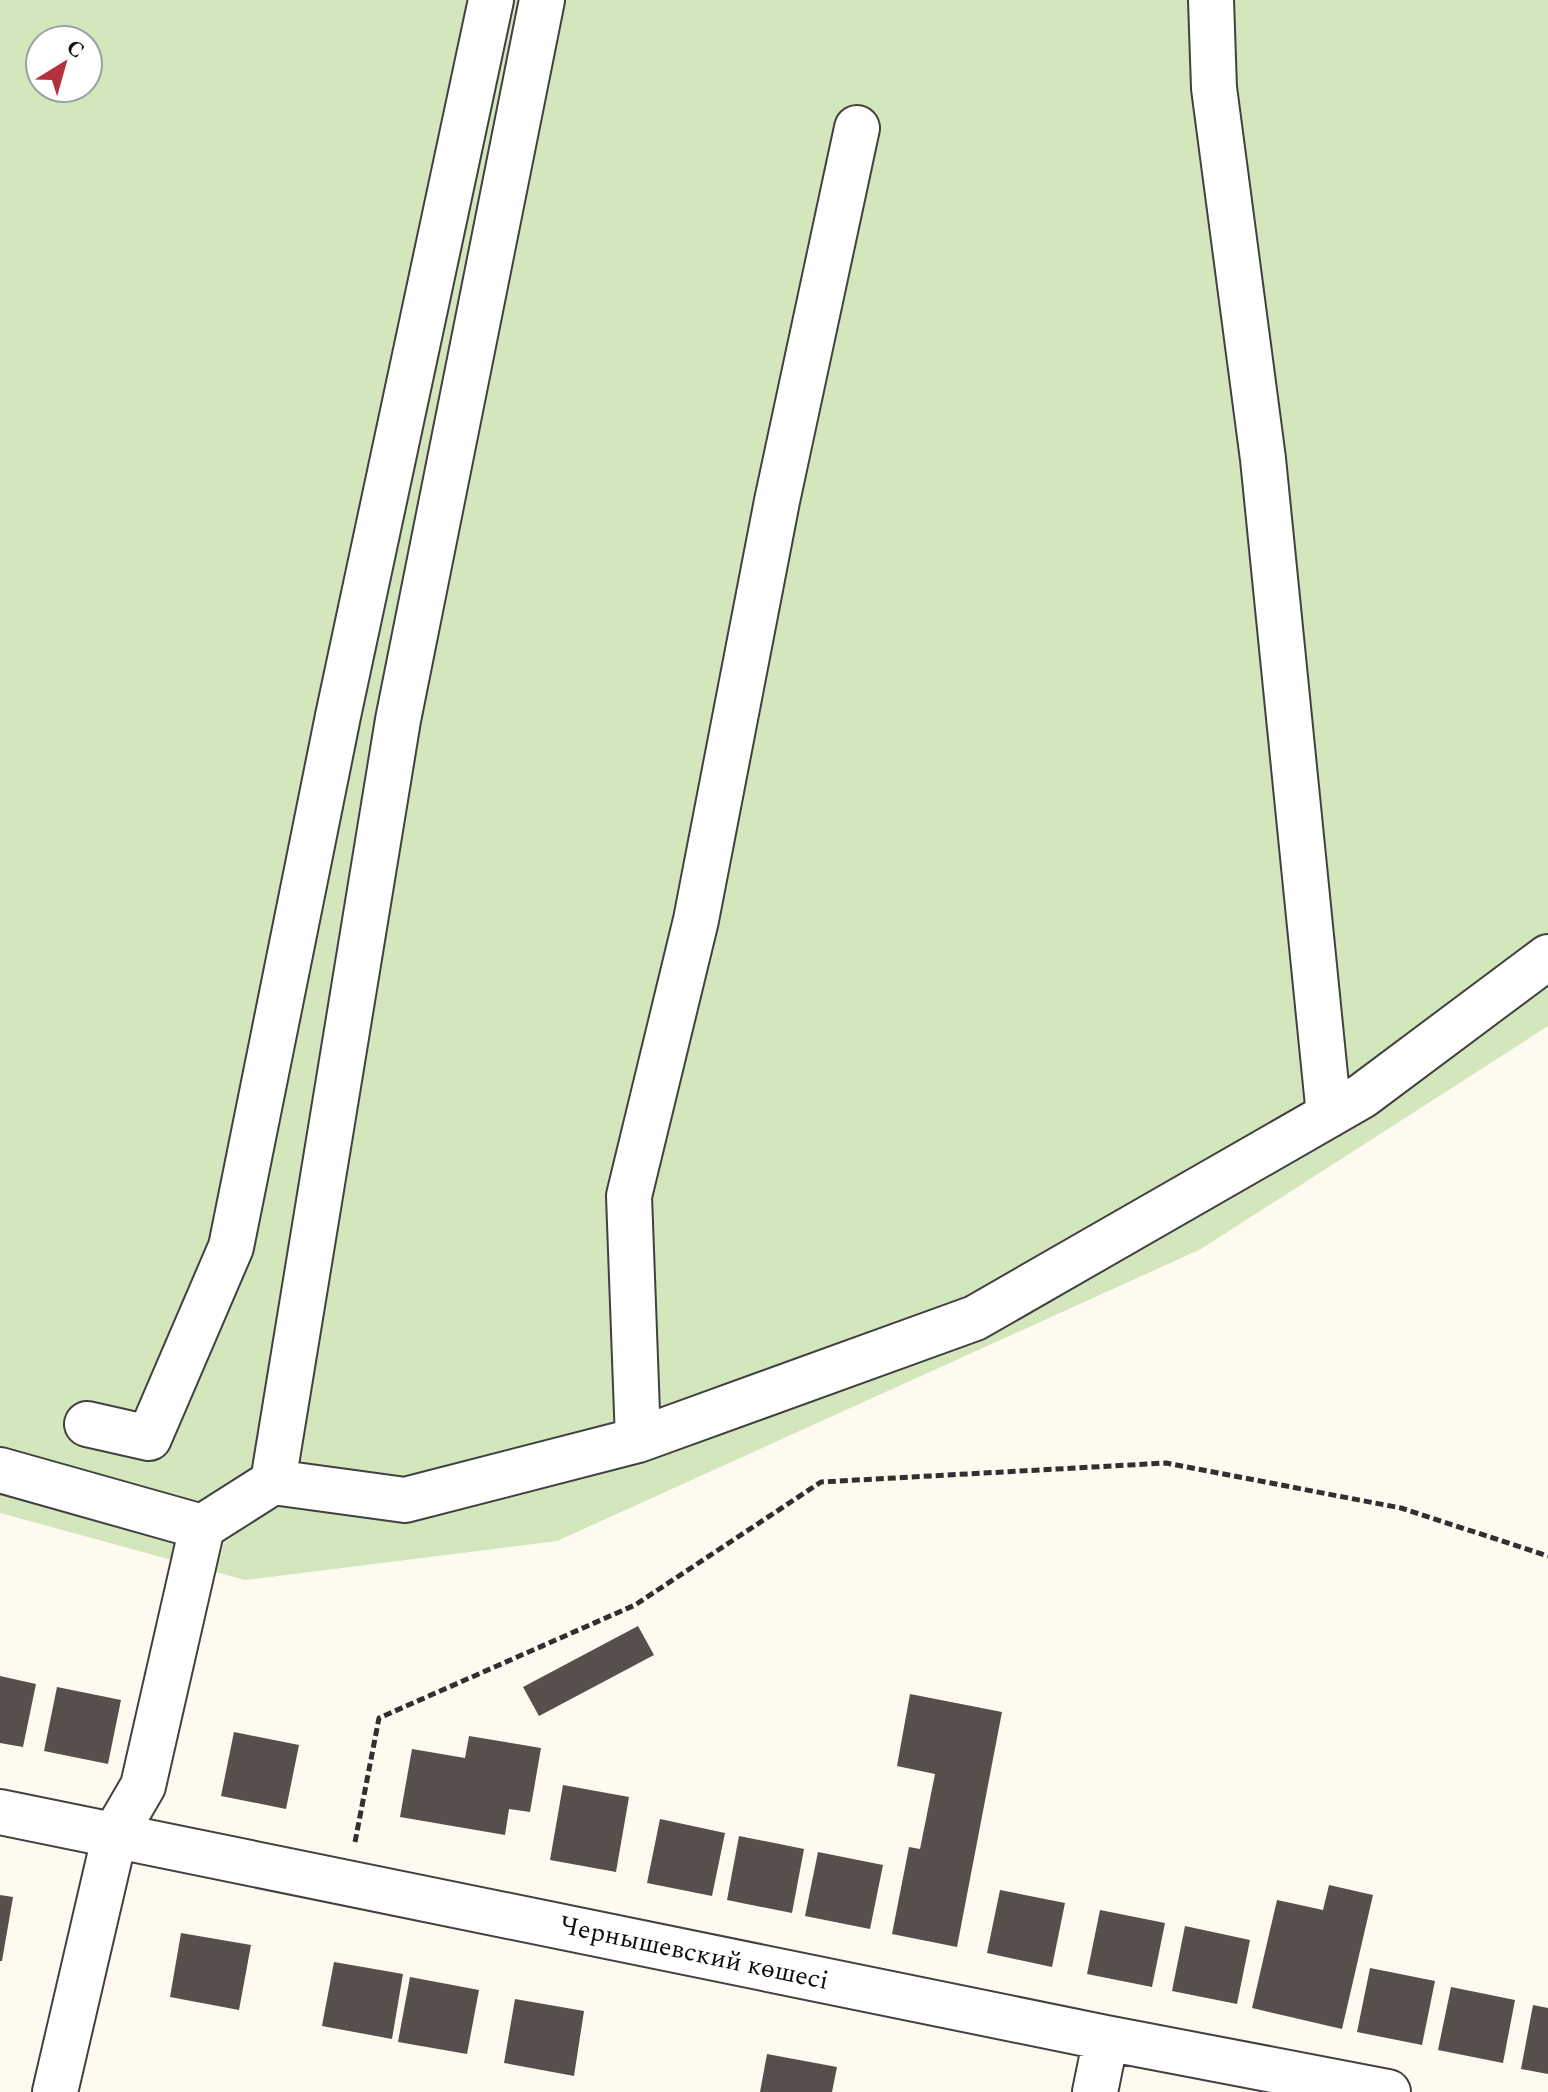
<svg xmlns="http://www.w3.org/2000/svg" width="1548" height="2092" font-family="Spectral,serif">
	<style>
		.green { fill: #d4e6bc; fill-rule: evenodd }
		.building { fill: #564f4b }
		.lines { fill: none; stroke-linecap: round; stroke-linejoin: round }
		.minor-casing { stroke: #414141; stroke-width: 48 }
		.path { stroke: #303030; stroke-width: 5; stroke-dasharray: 8 4; stroke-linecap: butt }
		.minor { stroke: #fff; stroke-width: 44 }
		.labels { text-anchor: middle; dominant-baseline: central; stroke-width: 8; stroke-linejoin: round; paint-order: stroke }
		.street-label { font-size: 26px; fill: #0e0e0e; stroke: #fff }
	</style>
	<rect width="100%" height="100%" fill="#fefaf0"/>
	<path class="green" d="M0,0H1548V1026L1201,1249L557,1541L245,1580L0,1513ZM40,40H88V88H40Z"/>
	<path class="building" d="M638,1626L654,1655L539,1716L523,1687Z
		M0,1676L36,1684L23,1747L0,1743Z
		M57,1687L121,1700L108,1764L44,1751Z
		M910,1694L1002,1712L957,1947L892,1934L909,1847L920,1849L935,1774L897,1766Z
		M234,1732L299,1745L286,1809L221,1796Z
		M469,1736L541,1748L530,1812L509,1809L505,1835L400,1817L412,1749L465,1758Z
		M563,1785L629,1797L616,1872L550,1860Z
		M660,1819L725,1833L712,1896L647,1883Z
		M739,1836L804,1849L792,1913L727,1900Z
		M818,1852L883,1865L870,1929L805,1916Z
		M1329,1885L1373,1895L1342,2029L1252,2008L1277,1900L1323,1910Z
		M1000,1890L1065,1903L1052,1967L987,1953Z
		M0,1895L13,1897L2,1961H0Z
		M1100,1910L1165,1923L1152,1987L1087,1974Z
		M1185,1926L1250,1940L1237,2004L1172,1991Z
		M181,1933L251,1945L239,2010L170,1997Z
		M334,1962L403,1974L392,2039L322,2026Z
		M1370,1968L1435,1981L1422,2045L1357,2032Z
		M410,1977L479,1990L467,2054L398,2042Z
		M1451,1987L1515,2000L1503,2063L1438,2050Z
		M515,1999L584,2011L574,2076L504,2063Z
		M1533,2005L1548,2008V2074L1521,2069Z
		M767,2054L837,2067L832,2092H760Z"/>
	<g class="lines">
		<defs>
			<path id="minor" d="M1211,0L1214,88L1263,459L1329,1115
				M87,1424L149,1438L231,1247L338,716L491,0
				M638,1440L629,1196L696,920L777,501L857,128
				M0,1470L202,1527L273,1482L405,1500L638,1440L975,1318L1362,1096L1548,957
				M273,1482L398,720L542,0
				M0,1812L1106,2038L1388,2092
				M55,2092L115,1834L143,1786L202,1527
				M1095,2092L1106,2038"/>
		</defs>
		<use href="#minor" class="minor-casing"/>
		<path class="path" d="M355,1842L379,1718L635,1605L821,1482L1166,1463L1401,1508L1548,1556"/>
		<use href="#minor" class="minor"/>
	</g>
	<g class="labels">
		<g class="street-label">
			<text transform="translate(694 1953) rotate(12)">Чернышевский көшесі</text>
		</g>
	</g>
	<g transform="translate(64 64) rotate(37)"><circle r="38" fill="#ffffff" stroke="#9f9f9f" stroke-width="2"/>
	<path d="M0-6L14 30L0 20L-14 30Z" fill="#b3313d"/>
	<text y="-12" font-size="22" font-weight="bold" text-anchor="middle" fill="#0e0e0e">С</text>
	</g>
</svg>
